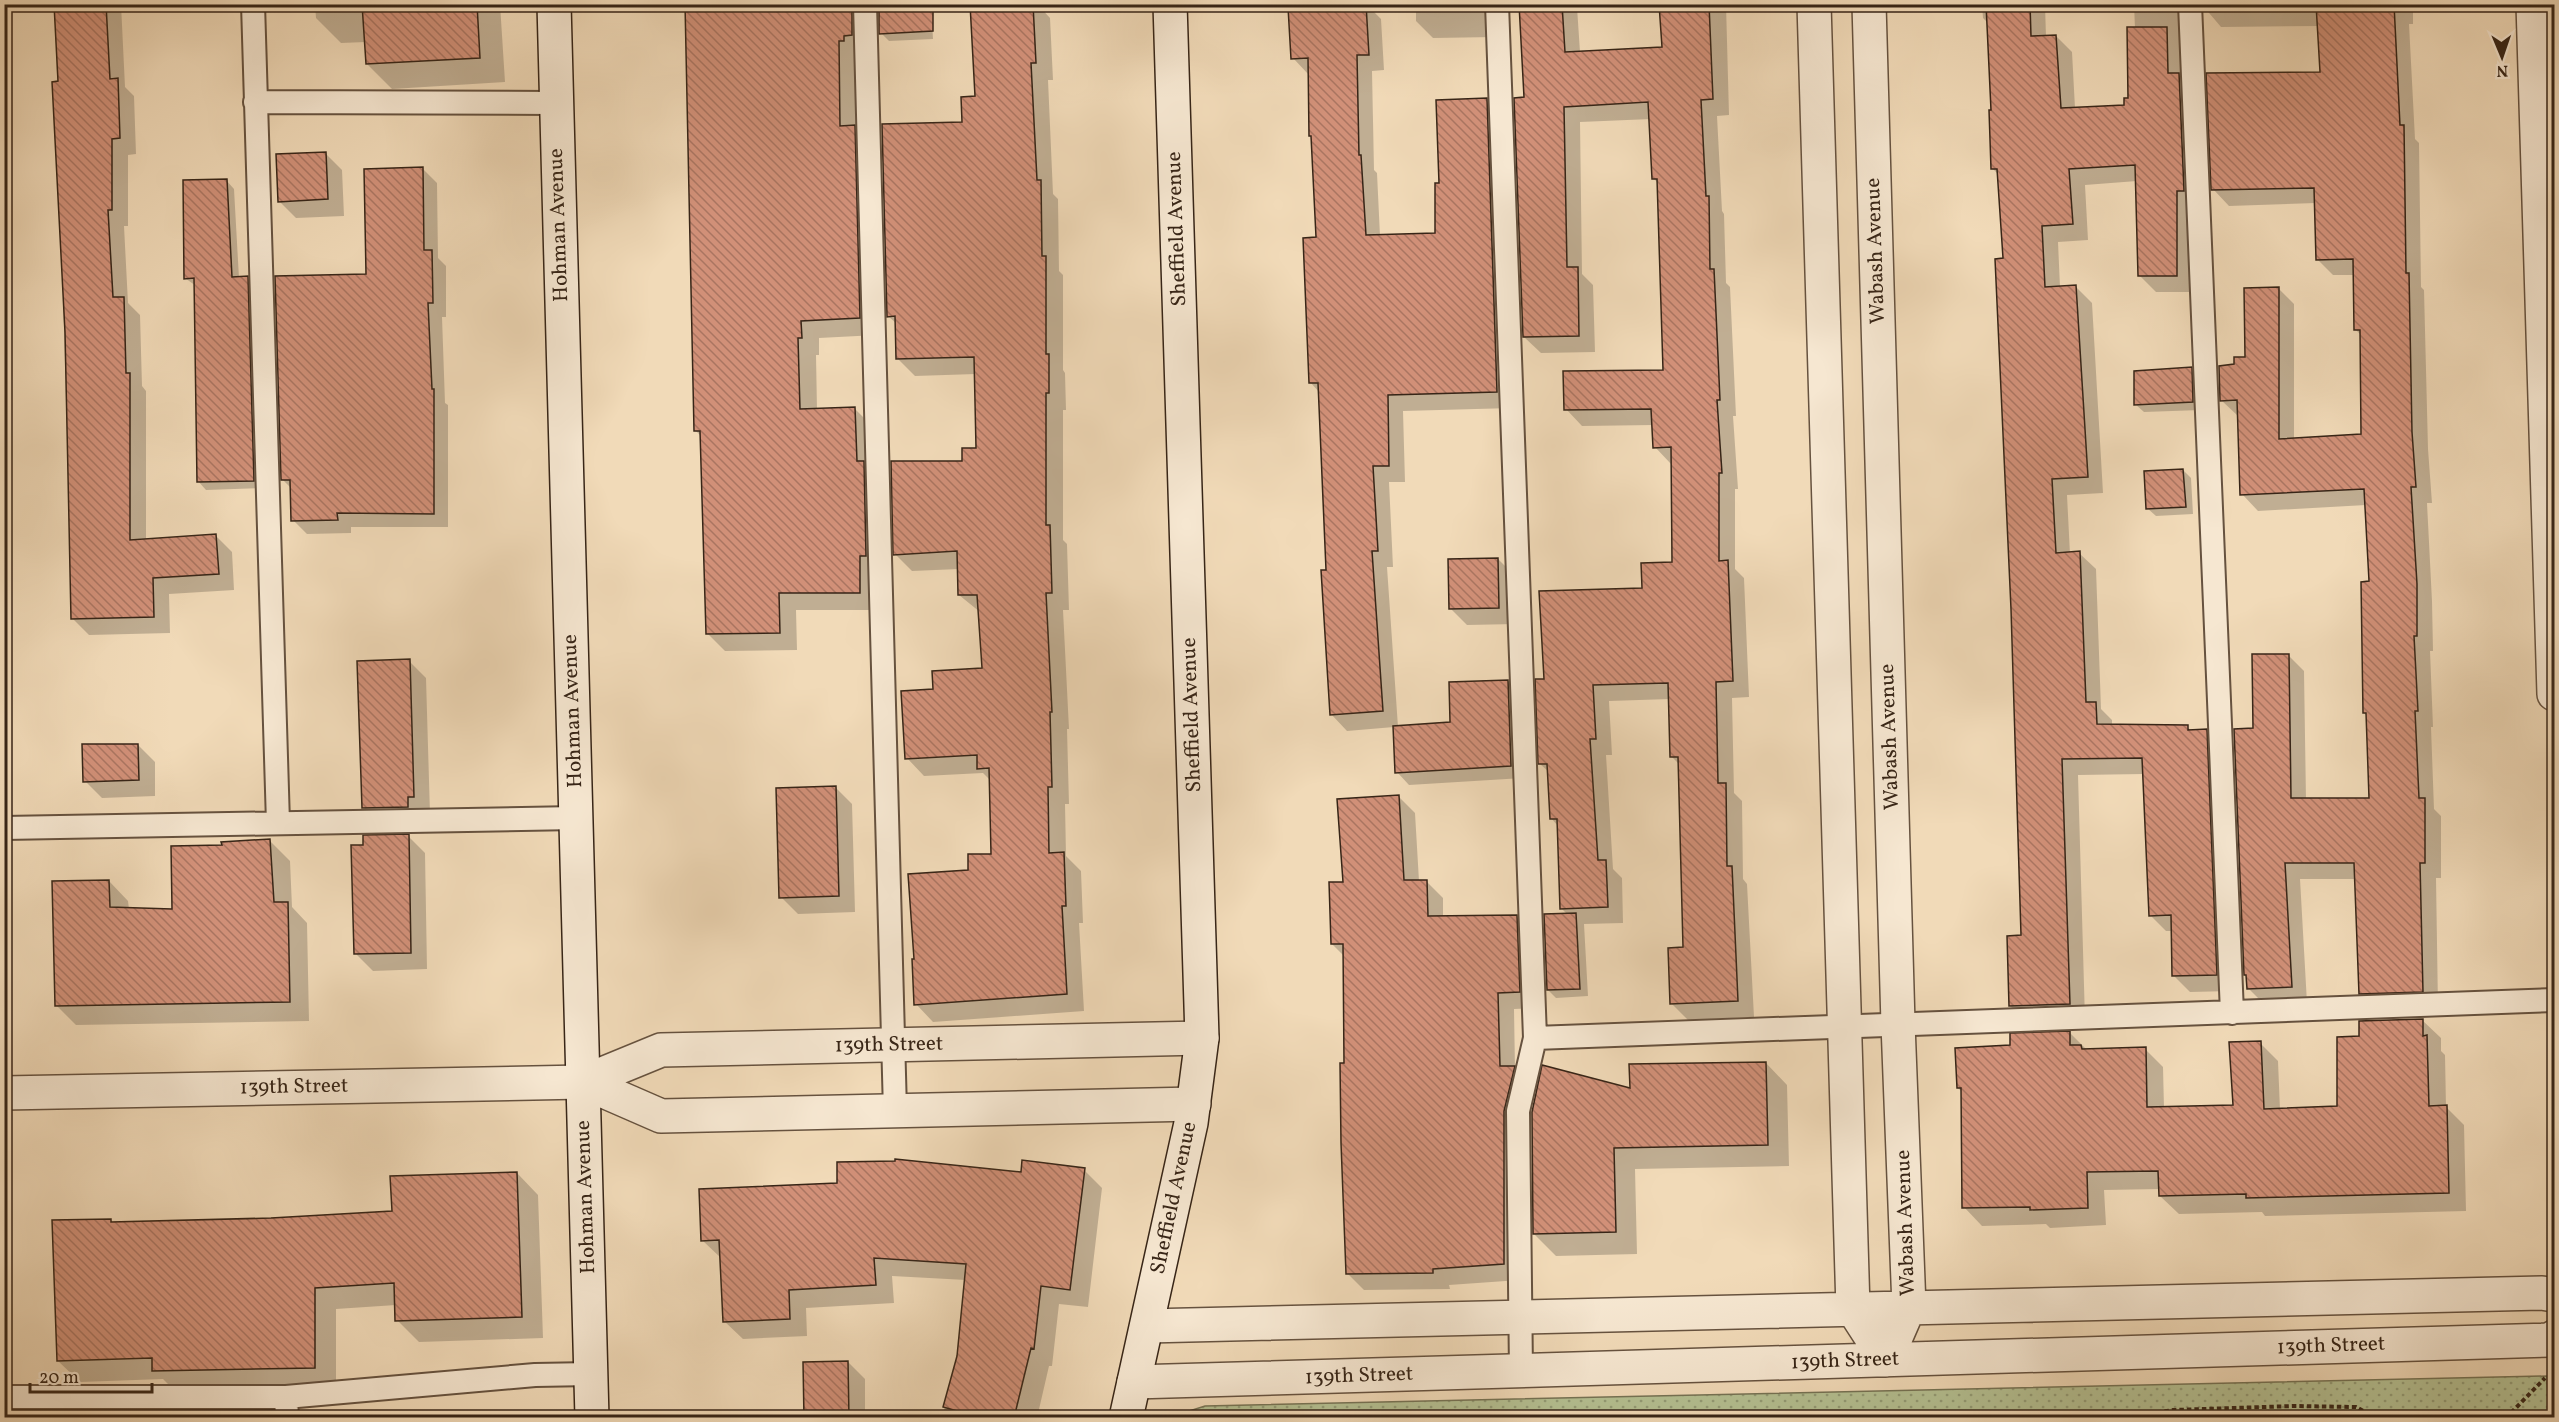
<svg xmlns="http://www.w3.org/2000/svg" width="2559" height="1422" font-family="Vollkorn,serif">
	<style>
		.park { fill: url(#park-dots); stroke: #767355; stroke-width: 1.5 }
		.shadow { fill: #0003 }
		.building { fill: url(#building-back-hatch); stroke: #372517; stroke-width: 1.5 }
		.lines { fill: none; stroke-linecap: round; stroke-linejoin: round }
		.lane-casing { stroke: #66523f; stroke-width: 26 }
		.street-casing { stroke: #66523f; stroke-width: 36 }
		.secondary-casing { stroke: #372517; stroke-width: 36 }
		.path { stroke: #372517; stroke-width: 4; stroke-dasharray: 4.5 3; stroke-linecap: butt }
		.lane { stroke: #f6e7d1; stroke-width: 22 }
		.street { stroke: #f6e7d1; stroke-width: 33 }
		.secondary { stroke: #f6e7d1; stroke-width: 33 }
		.labels { text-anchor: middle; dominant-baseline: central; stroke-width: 4.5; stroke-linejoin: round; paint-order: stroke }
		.street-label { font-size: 21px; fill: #372517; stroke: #f6e7d1 }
	</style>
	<defs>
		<pattern id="park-dots" width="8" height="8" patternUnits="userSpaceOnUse" patternTransform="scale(1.5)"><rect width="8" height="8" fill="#b5c193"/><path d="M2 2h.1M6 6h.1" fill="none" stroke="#949d77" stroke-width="1.8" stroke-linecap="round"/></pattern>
		<pattern id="building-back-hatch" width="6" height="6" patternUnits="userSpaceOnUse" patternTransform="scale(1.5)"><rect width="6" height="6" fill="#d19078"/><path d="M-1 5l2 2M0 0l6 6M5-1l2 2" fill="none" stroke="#aa7561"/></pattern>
	</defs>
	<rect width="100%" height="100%" fill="#f1dab8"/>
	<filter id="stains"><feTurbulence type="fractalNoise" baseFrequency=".00333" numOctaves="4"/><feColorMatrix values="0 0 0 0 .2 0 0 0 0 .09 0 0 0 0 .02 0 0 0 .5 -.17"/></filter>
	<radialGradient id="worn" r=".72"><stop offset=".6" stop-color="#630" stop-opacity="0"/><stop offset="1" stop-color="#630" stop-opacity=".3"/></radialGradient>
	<path class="park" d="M2547,1376L2549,1418L1177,1417L1180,1414L1205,1406Z"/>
	<path class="shadow" d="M55,4H121L125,87L134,96L136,154L128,155V226H124L128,303L140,315L142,386L146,391V540L216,536L232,552L234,590L169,594L170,633L89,635L72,618Z
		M315,4H500L505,82L392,89L367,64L366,42L341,43L316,18Z
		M687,4H867L877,335L819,338V355H816L817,410L855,409L873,427L877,610H796L797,650L725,651L707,633L702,437L695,430Z
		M931,4L933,39L889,41L881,33Z
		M972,4H1037L1050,18L1053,80H1048L1053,194L1058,199L1059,271L1063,275V370L1065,373L1066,410H1063V540L1067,544L1069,610H1063L1069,729H1067L1069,804H1065L1066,856L1081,871L1083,923H1079L1084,1011L933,1022L916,1004L970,871L992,855L991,781L983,773L924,776L907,758L934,690L984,669L980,612L959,595V569L912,571L895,554L964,462L978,450L976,374L915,376L898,359L897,324L888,316L964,123L977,97Z
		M1347,4H1366L1381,19L1384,70L1372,71L1374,170L1377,173L1380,236L1437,234L1440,184L1486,100L1502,116L1513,408L1403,411L1405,482H1389L1393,567H1387L1398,727L1451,723L1508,681L1520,694L1523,778L1409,785L1397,772L1394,727L1347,731L1331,714L1320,393L1310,382L1318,238L1309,75L1293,58Z
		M1416,4H1494L1495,37L1433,38L1416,21Z
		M1520,4H1575L1577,7L1580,52L1664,48L1661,4H1726L1729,115L1717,116L1722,211L1724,214L1726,283L1730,287L1736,416H1733L1738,489H1735V569L1744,578L1749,697L1732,698L1734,793L1742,801L1743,879L1747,884L1754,1017L1688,1020L1671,1003L1685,948L1680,765L1672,757L1670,699L1609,701L1612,755H1606L1613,869L1622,878L1623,923L1584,924L1588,996L1556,998L1548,990L1568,915L1561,908L1558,826L1551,818L1549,772L1540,764L1545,680L1673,564L1671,464L1655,447L1654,425L1582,426L1566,409L1664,371L1659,184L1654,179L1651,119L1580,122L1582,274L1593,285L1595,352L1541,353L1524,337L1525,99Z
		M1982,4H2045L2046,37L2056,36L2072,52L2075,108L2126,107L2129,99L2135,29L2134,4H2413V24H2409L2415,139L2419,143L2421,287L2424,290L2428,449L2432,503H2427L2432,601L2433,651H2430L2433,727H2431L2434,809L2441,816V878H2436L2438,1007L2376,1010L2360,993L2356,879H2300L2307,1003L2264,1004L2248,988L2254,730L2288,655L2304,671L2306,800H2371L2367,716L2364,713L2370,583L2366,505L2258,511L2242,494L2238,416L2221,400L2236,366L2246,359L2278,288L2294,304V439L2363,436L2361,335L2355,329V275H2333L2317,259L2316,203L2229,206L2213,189L2321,74L2319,26L2221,27L2204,7L2194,13L2193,292H2156L2140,276L2137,181L2085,185L2088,240L2058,242L2060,287H2076L2092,303L2103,493L2067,495L2070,554L2079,553L2096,569L2101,709L2112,720V726L2187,727L2192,731H2206L2222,747L2232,991L2190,992L2173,975V931H2166L2150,915L2144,774L2078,775L2085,1020L2027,1022L2010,1006L2022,937L2004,260L1999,175L1992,168L1988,23L1983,18Z
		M325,153L342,170L344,216L296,218L279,201Z
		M423,169L437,183L438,258L446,266V317H442L445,403L448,405V527H351V533L307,534L293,520L292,489L283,480L368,276Z
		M226,180L234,189L239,278H247L255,286L262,488L206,490L198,481L196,286L185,278Z
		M2191,369L2199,377L2201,410L2144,412L2135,404Z
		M2183,470L2191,478L2193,514L2156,516L2147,508Z
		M1498,559L1515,576L1516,624L1467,625L1450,608Z
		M409,661L426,678L430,814L381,825L364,808Z
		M138,745L155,762V796L102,798L85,781Z
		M835,787L852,804L855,912L798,914L781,897Z
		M1398,796L1415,813L1419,881H1426L1443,898V917L1516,916L1533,933L1536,1008L1514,1009L1515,1069L1531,1084L1520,1280L1449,1285L1450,1289L1364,1290L1348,1274L1344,956L1332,944L1345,883Z
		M408,836L425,853L427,969L373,971L356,954L364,847Z
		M270,841L290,861L292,907L307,923L309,1021L76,1025L56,1005L109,881L128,901L129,909L174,910L223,847Z
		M2422,1020L2441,1038V1051L2445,1055L2446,1107L2464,1125L2466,1211L2265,1216L2262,1212L2179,1214L2160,1196V1189L2104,1190L2106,1225L2050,1228L2046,1224L1982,1226L1964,1207L1962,1092L1958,1088L2011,1047L2070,1033L2087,1050L2145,1049L2163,1067L2164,1108L2234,1107L2260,1043L2278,1061L2280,1110L2339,1108L2361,1038Z
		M1766,1063L1787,1085L1789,1166L1635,1169L1637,1254L1556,1256L1534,1234L1631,1090Z
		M1084,1170L1102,1188L1088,1307L1059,1304L1052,1366H1049L1037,1418H942L958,1356L966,1280L892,1276L894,1303L806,1308L807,1336L743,1339L724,1321L722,1259L703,1241L1022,1173Z
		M517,1173L538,1195L543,1338L419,1342L397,1320L396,1305L336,1309V1389L176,1392L163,1379L80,1382L58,1361L110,1220L114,1224L271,1220L393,1212Z
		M848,1362L865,1379V1418H806Z
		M216,1412H261L266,1418H216Z"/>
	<path class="building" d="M54,4H106L110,79L118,78L120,138L112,139V210H108L113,297H124L126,373H130V540L216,534L219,574L153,578L154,617L71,619L65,332L52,82L58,81Z
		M362,4H477L480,58L366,64Z
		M685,4H852V35L844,36V41H839L840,126L855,125L860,318L801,321L802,338H798L800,409L855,407L857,461H864L866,556H860V593H779L780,633L706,634L700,431H694Z
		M879,4H933V31L879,34Z
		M970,4H1033L1036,63H1031L1037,180H1041L1042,256H1046V354H1049V393H1046V525H1050L1052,593H1046L1052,712H1050L1052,787H1048L1049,853L1064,852L1066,906H1062L1067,994L914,1005L912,959H914L908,874L968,870V854H991L989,768L977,769V755L905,759L901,691L933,689L932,671L982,668L977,595H958L957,551L893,555L891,461H962V448H976L974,357L896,359L895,316L887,317L882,124L962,122L961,97L975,96Z
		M1322,4H1366L1369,55H1357L1359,155H1361L1366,235L1435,233V183H1439L1436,100L1487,98L1497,392L1388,395L1389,466H1373L1378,551H1372L1383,711L1330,715L1321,570H1326L1318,383H1309L1303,238L1316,237L1311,136H1309L1308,58L1291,59L1288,7Z
		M1519,4H1562L1565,52L1662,47L1659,4H1709L1713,99L1701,100L1706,196H1709L1710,269H1714L1720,400H1717L1722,473H1719V561L1728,560L1733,681L1716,682L1718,783H1726L1727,866H1732L1738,1001L1670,1004L1668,948L1683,947L1678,757H1670L1668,683L1593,685L1596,739H1590L1598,860H1606L1608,907L1560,909L1557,819H1550L1547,764H1538L1535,679H1544L1539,591L1642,588L1641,563L1672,562L1671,447L1653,448L1651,409L1564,410L1563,371L1663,370L1657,179H1652L1648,102L1564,107L1567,267H1578L1579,336L1523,337L1514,98L1524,97Z
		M1986,4H2030L2031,36L2056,35L2061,108L2124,105V98H2128L2127,27H2167L2168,73H2179L2184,191H2177V276H2138L2135,165L2069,169L2073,224L2042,226L2045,287L2076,285L2088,477L2052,479L2056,553L2080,551L2086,702H2096L2097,724L2188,725V730L2207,729L2217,975L2172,976L2171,915L2149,916L2142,758L2062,759L2070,1004L2009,1006L2007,936L2021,935L2011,609L1995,259L2003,258L1997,169H1991L1989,110H1991Z
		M2316,4H2394L2400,125H2404L2406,273H2409L2412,432L2416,487H2411L2417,584V636H2414L2418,711H2415L2419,798H2425V863H2420L2423,992L2359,994L2354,863H2285L2292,987L2247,989L2246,975H2244L2234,729L2253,728L2252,654H2289L2291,798H2369L2366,713H2363L2361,582L2369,581L2364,489L2240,495L2237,400L2220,401L2219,366L2234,364V357H2245L2244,288L2279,287V439L2361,434L2360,330H2354L2353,259L2316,260L2314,188L2211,190L2206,73L2320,72Z
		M326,152L328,199L278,202L276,154Z
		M423,167L424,250H432L433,303H428L432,389H434V514L337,513L338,520L291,521L290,480H281L275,276L366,274L364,169Z
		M227,179L232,277L248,276L254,481L197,482L194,278L184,279L183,180Z
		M2192,367L2193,402L2134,405V371Z
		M2183,469L2186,507L2146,509L2144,471Z
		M1498,558L1499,608L1449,609L1448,559Z
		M410,659L414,797H408V807L362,808L357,661Z
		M1508,680L1511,766L1395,773L1393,726L1450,722L1449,682Z
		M82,744H138L139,780L83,782Z
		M836,786L839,896L779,898L776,788Z
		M1399,795L1404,880H1427L1428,916L1517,915L1520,992L1498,993L1500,1066H1515L1504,1111V1264L1433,1269V1273L1346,1274L1341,1143L1340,1063H1344L1343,944H1331L1329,882H1343L1337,799Z
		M409,834L411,953L354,954L351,845H363V835Z
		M270,839L274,902H288L290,1002L55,1006L52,881L109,880L110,907L172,909L171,846L222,845L221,842Z
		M1576,913L1580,989L1547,990L1544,914Z
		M2423,1019V1036L2427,1035L2429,1106L2447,1105L2449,1193L2246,1198V1194L2159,1196L2158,1171L2087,1172L2088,1208L2030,1210V1207L1962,1208L1961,1088H1957L1955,1048L2010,1045V1033L2070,1031V1045H2081L2082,1049L2146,1047L2147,1107L2233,1105L2229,1042L2261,1041L2264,1109L2337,1106V1037L2359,1036V1021Z
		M1766,1062L1768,1145L1614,1148L1616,1232L1533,1234L1532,1112L1542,1065L1630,1088L1629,1064Z
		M895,1159L1021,1172L1022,1160L1085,1168L1070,1290L1041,1286L1034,1349L1031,1348L1014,1418H982L943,1407L957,1356L966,1264L874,1258L876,1285L789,1290L790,1319L723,1322L719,1240L701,1241L699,1189L837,1183V1162L895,1161Z
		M517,1172L522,1317L395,1321L394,1283L315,1288V1368L152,1371V1358L57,1361L52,1220L111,1219V1222L271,1218L392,1211L390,1176Z
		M848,1361L849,1418H804L803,1362Z"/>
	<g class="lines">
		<defs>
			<path id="lane" d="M253,4L278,823
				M865,4L895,1111
				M1497,4L1535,1038L1518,1111L1521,1371
				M2190,4L2232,1013
				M255,102L555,103
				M4,828L576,818
				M1535,1038C1875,1023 2215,1014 2554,1000
				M4,1397H286L535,1375L591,1374
				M286,1397L287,1418"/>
			<path id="street" d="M1814,4L1853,1309L1886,1360
				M1869,4L1898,1024L1909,1307L1886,1360
				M2533,4L2554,694
				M583,1082L661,1116L1194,1104
				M4,1093L583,1082L661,1050L1202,1038
				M1147,1326L2542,1293L2554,1295
				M1134,1382L2552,1340L2554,1337"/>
			<path id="secondary" d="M554,4L592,1418
				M1126,1418L1191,1123L1202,1038L1170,4"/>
		</defs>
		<use href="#lane" class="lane-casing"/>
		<use href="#street" class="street-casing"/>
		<use href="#secondary" class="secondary-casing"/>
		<path class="path" d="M1695,1418H1796
			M2120,1418L2173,1410L2293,1406L2356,1407L2376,1418
			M2506,1418L2545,1378"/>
		<use href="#lane" class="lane"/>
		<use href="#street" class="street"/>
		<use href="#secondary" class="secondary"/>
	</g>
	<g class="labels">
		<g class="street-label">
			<text transform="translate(559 225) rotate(-92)">Hohman Avenue</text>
			<text transform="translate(1177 229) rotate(-92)">Sheffield Avenue</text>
			<text transform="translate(1876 251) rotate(-92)">Wabash Avenue</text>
			<text transform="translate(573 711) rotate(-92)">Hohman Avenue</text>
			<text transform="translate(1192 715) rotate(-92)">Sheffield Avenue</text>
			<text transform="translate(1890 737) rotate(-92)">Wabash Avenue</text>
			<text transform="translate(889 1045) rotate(-1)">139th Street</text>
			<text transform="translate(294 1087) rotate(-1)">139th Street</text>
			<text transform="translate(586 1197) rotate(-92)">Hohman Avenue</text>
			<text transform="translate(1174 1198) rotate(-78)">Sheffield Avenue</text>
			<text transform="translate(1906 1223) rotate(-92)">Wabash Avenue</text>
			<text transform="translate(2331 1346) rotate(-2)">139th Street</text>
			<text transform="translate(1845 1361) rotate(-2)">139th Street</text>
			<text transform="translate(1359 1376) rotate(-2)">139th Street</text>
		</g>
	</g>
	<rect width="2559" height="1422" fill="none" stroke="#f1dab8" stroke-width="24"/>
	<rect x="6" y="6" width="2547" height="1410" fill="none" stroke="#372517" stroke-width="3"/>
	<rect x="12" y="12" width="2535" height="1398" fill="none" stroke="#372517" stroke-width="1.5"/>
	<g transform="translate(2502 57) rotate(178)" stroke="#f6e7d1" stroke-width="4.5" paint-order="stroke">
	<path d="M0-4.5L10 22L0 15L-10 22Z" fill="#372517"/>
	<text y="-9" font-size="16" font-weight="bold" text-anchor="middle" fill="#372517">N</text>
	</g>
	<path d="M30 1383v9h122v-9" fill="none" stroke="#372517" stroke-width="3"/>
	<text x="39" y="1383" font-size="18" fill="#372517" stroke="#f6e7d1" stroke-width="4.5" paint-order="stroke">20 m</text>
	<rect width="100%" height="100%" filter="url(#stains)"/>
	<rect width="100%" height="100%" fill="url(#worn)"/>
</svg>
